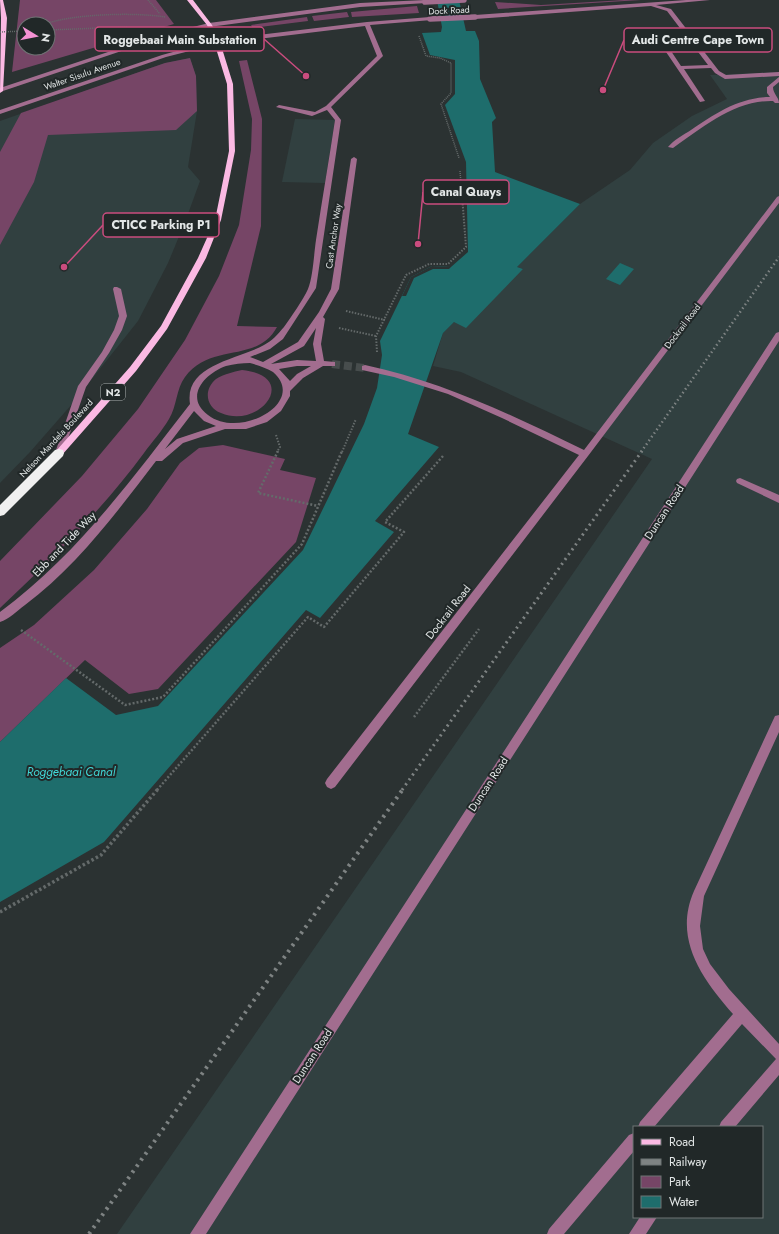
<svg xmlns="http://www.w3.org/2000/svg" width="779" height="1234" font-family="Jost,sans-serif">
	<style>
		.built { fill: #314040; fill-rule: evenodd }
		.green { fill: #764566; fill-rule: evenodd }
		.water { fill: #1e6d6c }
		.pier { fill: #2b3232 }
		.lines { fill: none; stroke-linecap: round; stroke-linejoin: round }
		.minor-tunnel { stroke: #474d4d; stroke-width: 8; stroke-dasharray: 8 4; stroke-linecap: butt }
		.path-far3 { stroke: #646a6a; stroke-width: 1.5; stroke-dasharray: 1 1; stroke-linecap: butt }
		.path-far2 { stroke: #646a6a; stroke-width: 2; stroke-dasharray: 1.5 1.5; stroke-linecap: butt }
		.path-far1 { stroke: #646a6a; stroke-width: 2.5; stroke-dasharray: 2 2; stroke-linecap: butt }
		.path { stroke: #646a6a; stroke-width: 3.5; stroke-dasharray: 2.5 2.5; stroke-linecap: butt }
		.minor { fill: #a26d8f; fill-rule: evenodd }
		.major { fill: #fbb9e3; fill-rule: evenodd }
		.highway { fill: #f0f0f0; fill-rule: evenodd }
		.rail-far2 { stroke: #7e8383; stroke-width: 2.5; stroke-dasharray: 1.5 3; stroke-linecap: butt }
		.rail-far1 { stroke: #7e8383; stroke-width: 3; stroke-dasharray: 2 4; stroke-linecap: butt }
		.rail { stroke: #7e8383; stroke-width: 4; stroke-dasharray: 2.5 5; stroke-linecap: butt }
		.path-bridge { stroke: #646a6a; stroke-width: 1.5; stroke-dasharray: 1 1; stroke-linecap: butt }
		.minor-bridge { stroke: #a26d8f; stroke-width: 5.5 }
		.labels { text-anchor: middle; dominant-baseline: central; stroke-width: 4; stroke-linejoin: round; paint-order: stroke }
		.far-street-label { font-size: 9px; fill: #e3e7e7; stroke: #212828 }
		.shield { fill: #212828; stroke: #a9aeae; stroke-width: 1 }
		.shield-label { font-size: 10px; font-weight: bold; fill: #e3e7e7 }
		.street-label { font-size: 11px; fill: #e3e7e7; stroke: #212828 }
		.water-label { font-size: 12px; font-style: italic; fill: #41d7d6; stroke: #212828 }
		.leader { fill: none; stroke: #ca4c7e; stroke-width: 1.5 }
		.callout-dot { fill: #ca4c7e; stroke: #212828; stroke-width: 1.5 }
		.callout { fill: #212828; stroke: #ca4c7e; stroke-width: 1.5 }
		.callout-label { font-size: 12px; text-anchor: middle; font-weight: bold; fill: #e3e7e7 }
	</style>
	<rect width="100%" height="100%" fill="#2b3232"/>
	<path class="built" d="M190,58L196,76L197,111L188,167L200,181L185,222L168,263L138,321L72,404L30,452L0,483V121L165,63Z
		M779,72V1234H117L652,459L461,372L433,366L443,333L454,322L523,269L517,267L580,204L630,170L653,143L692,116L727,99L710,75ZM634,1127H762V1217H634Z
		M295,119L335,120L325,183L282,182Z"/>
	<path class="green" d="M20,0H156L174,24L12,72ZM24,24H48V48H24Z
		M624,0H641L498,9L495,2L541,5Z
		M417,6L419,13L352,17L351,12Z
		M347,12L349,17L314,21L312,16Z
		M307,17L308,21L253,28L251,25Z
		M190,58L196,76L197,111L176,130L48,135L34,182L0,245V152L21,113L165,63Z
		M247,60L262,119L261,226L237,326L277,327C257,364 211,342 185,377C176,389 177,406 169,419C162,431 152,442 144,453C102,510 52,559 0,608V561L82,476L138,409L185,340L219,276L239,225L251,150L252,119L239,61Z
		M242,370C301,376 260,430 221,413C206,407 203,390 216,379C224,374 233,372 242,370Z
		M223,445L285,459L280,470L316,478L296,542L158,689L129,694L85,660L0,742V648L34,625L94,570L147,509L180,463L199,448Z"/>
	<path class="water" d="M437,0H459L466,31H475L479,41L480,79L496,118L492,122L495,172L580,204L517,267L523,269L466,328L454,322L443,333L408,434L439,447L375,521L394,532L320,618L306,610L104,842L0,902V742L66,678L116,715L158,706L303,550L364,424L377,388L382,355L380,341L411,277L432,266L451,267L468,252L466,162L445,105L455,94V60L430,55L422,33L441,32L442,27Z
		M620,263L634,269L620,285L606,279Z"/>
	<path class="pier" d="M432,266L451,267L449,269H433L414,278L406,296H402L411,277Z"/>
	<g class="lines">
		<path class="minor-tunnel" d="M332,364L365,368"/>
		<path class="path-far3" d="M148,0L160,14
			M45,24C73,14 135,12 165,17
			M48,30L127,27
			M419,36L426,56L440,58L451,63V93L441,104L459,158
			M460,171L462,196"/>
		<path class="path-far2" d="M346,311L385,320
			M339,328L376,336
			M377,352L376,336L406,275L429,264H448L466,247L462,195
			M276,435L280,447L277,452
			M342,452L356,419"/>
		<path class="path-far1" d="M278,451L258,493L318,506
			M21,630L125,705L163,697L302,544L342,451
			M414,717L479,629
			M157,790L308,617L324,627L404,532L385,522L443,456"/>
		<path class="path" d="M0,912L101,855L158,789"/>
		<path class="minor" d="M425,0L427,3L360,7L209,27L157,39L0,92V88L153,37L209,23L360,3Z
			M686,0H710L656,5L671,9L719,71L726,75L779,72V76L725,79L715,73L711,68L684,69L705,101L700,102L664,49L669,48L681,66L708,65L667,11L651,6L475,19L472,17L475,15Z
			M430,17L432,20L370,25L383,56L331,107L341,120L316,288L283,339L270,349L250,357L263,362L298,342L319,312L331,289L351,159L354,157L357,159L339,289L323,317L325,319L321,344L324,361L335,362V366H323L303,378L290,391V396L281,411L267,422L246,429H225L183,443L162,461H156C117,512 77,566 25,605C17,611 9,619 0,622V612C78,554 131,480 190,404C184,364 238,360 264,345C272,341 278,334 284,327C291,317 303,300 308,289C313,277 314,253 316,240C322,200 329,160 335,120L327,110L312,116L276,107L279,105L315,112L326,106L377,56L365,26L217,44L166,57L0,114V110L162,55L217,40L367,22ZM316,328L313,344L316,361L297,360L271,364L304,346ZM250,363C257,365 267,368 273,372C308,402 240,440 208,415C184,397 204,374 226,366C234,364 242,363 250,363ZM297,366H311L297,374L290,381L279,369ZM194,411L204,421L216,426L177,439L165,449Z
			M779,77V82L773,87C773,94 779,97 779,103H775L773,101C735,100 703,127 673,148L668,147C674,140 683,135 691,130C714,114 740,97 770,97L767,93V87Z
			M779,196V203L588,456L335,787L331,789L327,787L325,783L327,779L579,455L502,418L448,394L394,377L362,370V366L365,365C444,382 512,415 584,450L777,197Z
			M114,287H117L121,289L127,316L122,330L109,353L86,387L63,453L59,456L56,455L55,453L78,386L102,352L114,330L119,316L113,289Z
			M779,332V341L206,1234H190L776,333Z
			M740,478L779,495V503L737,483L736,481L737,479Z
			M779,715V732L704,896L700,926L703,949L710,964L729,989L779,1044V1075L735,1127H719L721,1122L776,1059L742,1024L654,1127H638L640,1122L733,1014C702,979 673,939 694,891L775,716Z
			M634,1133V1151L564,1234H547L549,1229L629,1135Z
			M640,1217H657L646,1234H629Z"/>
		<path class="major" d="M0,0H3L7,18L3,91L0,93L1,18Z
			M187,0H193L212,25L220,42L233,84L235,151L221,220L206,258L167,329L136,371L62,455L59,456L55,453L56,451L130,367L161,326L198,258L215,220L229,151L227,84L214,42L207,25Z"/>
		<path class="highway" d="M59,449L63,450L64,453L63,456L4,515L0,516V505L55,450Z"/>
		<path class="rail-far2" d="M641,452L779,257"/>
		<path class="rail-far1" d="M402,790L642,451"/>
		<path class="rail" d="M89,1234L403,789"/>
		<path class="path-bridge" d="M0,32L24,31"/>
		<path class="minor-bridge" d="M425,2L464,0
			M430,19L475,17"/>
	</g>
	<g class="labels">
		<g class="far-street-label">
			<text transform="translate(449 10) rotate(-3)">Dock Road</text>
			<text transform="translate(82 74) rotate(-19)">Walter Sisulu Avenue</text>
			<text transform="translate(333 236) rotate(-82)">Cast Anchor Way</text>
			<text transform="translate(682 326) rotate(-53)">Dockrail Road</text>
			<text transform="translate(56 438) rotate(-47)">Nelson Mandela Boulevard</text>
		</g>
		<rect class="shield" x="101" y="384" width="24" height="16" rx="3"/>
		<g class="shield-label">
			<text x="113" y="392">N2</text>
		</g>
		<g class="street-label">
			<text transform="translate(664 512) rotate(-57)">Duncan Road</text>
			<text transform="translate(64 544) rotate(-46)">Ebb and Tide Way</text>
			<text transform="translate(448 612) rotate(-52)">Dockrail Road</text>
			<text transform="translate(488 784) rotate(-57)">Duncan Road</text>
			<text transform="translate(312 1056) rotate(-57)">Duncan Road</text>
		</g>
		<g class="water-label">
			<text x="71" y="772">Roggebaai Canal</text>
		</g>
	</g>
	<path class="leader" d="M306 76L264 39M603 90L624 40M418 244L423 192M64 267L103 225"/>
	<g class="callout-dot">
		<circle cx="306" cy="76" r="4"/>
		<circle cx="603" cy="90" r="4"/>
		<circle cx="418" cy="244" r="4"/>
		<circle cx="64" cy="267" r="4"/>
	</g>
	<g class="callout">
		<rect x="95" y="27" width="169" height="24" rx="4"/>
		<rect x="624" y="28" width="148" height="24" rx="4"/>
		<rect x="423" y="180" width="86" height="24" rx="4"/>
		<rect x="103" y="213" width="116" height="24" rx="4"/>
	</g>
	<g class="callout-label">
		<text x="180" y="44">Roggebaai Main Substation</text>
		<text x="698" y="44">Audi Centre Cape Town</text>
		<text x="466" y="196">Canal Quays</text>
		<text x="161" y="229">CTICC Parking P1</text>
	</g>
	<rect x="633" y="1126" width="130" height="92" fill="#212828" stroke="#6f7474"/>
	<rect x="641" y="1139" width="20" height="6" fill="#fbb9e3" stroke="#6f7474"/>
	<text x="669" y="1146" font-size="12" fill="#e3e7e7">Road</text>
	<rect x="641" y="1159" width="20" height="6" fill="#7e8383" stroke="#6f7474"/>
	<text x="669" y="1166" font-size="12" fill="#e3e7e7">Railway</text>
	<rect x="641" y="1176" width="20" height="12" fill="#764566" stroke="#6f7474"/>
	<text x="669" y="1186" font-size="12" fill="#e3e7e7">Park</text>
	<rect x="641" y="1196" width="20" height="12" fill="#1e6d6c" stroke="#6f7474"/>
	<text x="669" y="1206" font-size="12" fill="#e3e7e7">Water</text>
	<g transform="translate(36 36) rotate(100)"><circle r="19" fill="#212828" stroke="#6f7474"/>
	<path d="M0-3L7 15L0 10L-7 15Z" fill="#f491d3"/>
	<text y="-6" font-size="11" font-weight="bold" text-anchor="middle" fill="#e3e7e7">N</text>
	</g>
</svg>
